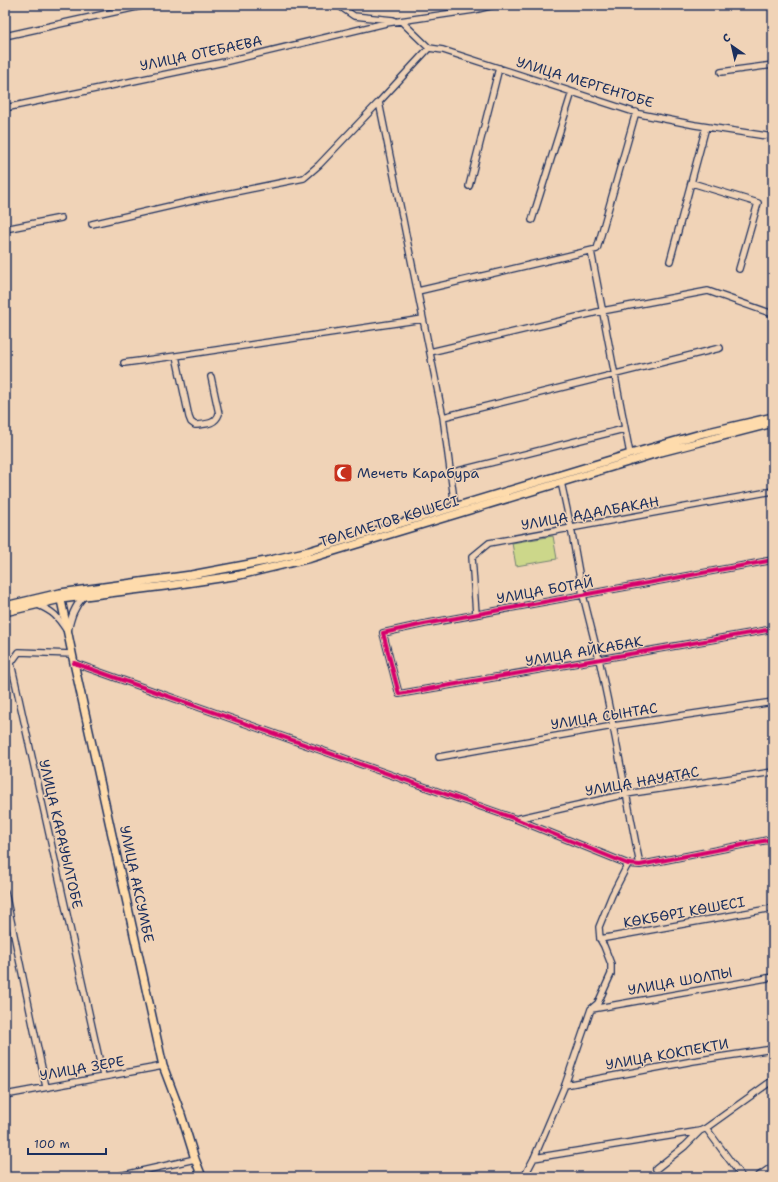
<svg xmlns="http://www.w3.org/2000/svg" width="778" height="1182" font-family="'Shantell Sans',sans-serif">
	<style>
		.green { fill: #ccd78a; stroke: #748374 }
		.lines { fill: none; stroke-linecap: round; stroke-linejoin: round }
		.minor-casing { stroke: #1b2f5e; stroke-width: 8 }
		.major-casing { stroke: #1b2f5e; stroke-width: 10 }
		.minor { stroke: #f0d3b7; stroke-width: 5.5 }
		.major { stroke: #fedbac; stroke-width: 7 }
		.cycleway-casing { stroke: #f0d3b7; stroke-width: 6 }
		.cycleway { stroke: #d6006c; stroke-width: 4 }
		.labels { text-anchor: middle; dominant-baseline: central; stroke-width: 3; stroke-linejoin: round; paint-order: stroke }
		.street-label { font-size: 14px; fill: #1b2f5e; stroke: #f0d3b7 }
		.poi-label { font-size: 14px; fill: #1b2f5e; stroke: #f0d3b7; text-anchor: start }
	</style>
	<rect width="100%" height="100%" fill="#f0d3b7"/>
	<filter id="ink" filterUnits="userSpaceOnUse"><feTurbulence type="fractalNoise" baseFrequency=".025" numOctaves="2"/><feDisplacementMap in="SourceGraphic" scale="8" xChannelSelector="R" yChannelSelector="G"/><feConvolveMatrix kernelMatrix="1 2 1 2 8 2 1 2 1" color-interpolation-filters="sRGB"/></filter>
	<g filter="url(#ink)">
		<path class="green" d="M553,536L557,559L516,566L512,543Z"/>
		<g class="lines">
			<defs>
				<path id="minor" d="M338,5L354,16L393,20
					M401,21L429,48L443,50L640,114L695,125L773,137
					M5,36L146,5
					M429,48L379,102L443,417L455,507
					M721,72L773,65
					M5,108L224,62L386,23L474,10L494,5
					M692,183L758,203L739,269
					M469,186L499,68
					M532,220L572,92
					M92,224L196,200L304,178L319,165L379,102
					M5,229L61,218
					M591,251L630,454
					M670,261L706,127
					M418,291L597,249L636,112
					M430,352L602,311L708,291L773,314
					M176,356L189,417L191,422L195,425C205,424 215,425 219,414L211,377
					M124,363L176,356L423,319
					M443,417L720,348
					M450,473L624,429
					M561,482L571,528L583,595L599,659L613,726L640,865
					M773,560L424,624L383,633L399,694L773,629
					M38,605C54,612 57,616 67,631
					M476,614L472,557L489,543L773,491
					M68,631C71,617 74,607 84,596
					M72,654L19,652L11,663L103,1076
					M74,663L516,819L628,864L640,865L773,839
					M439,757L613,726L773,702
					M516,819L626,794L773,772
					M5,892L46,1087
					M600,939L773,908
					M592,1009L773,977
					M565,1085L693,1061L773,1049
					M5,1095L163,1066
					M534,1158L700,1131L706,1128
					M656,1169L685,1146L700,1131
					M115,1177L195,1159
					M524,1177L534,1158L565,1085L591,1009L598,1003L611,974V964L604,946L600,939L599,927L612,895L628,864
					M742,1177L706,1128L773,1080
					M757,1177L773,1166"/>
				<path id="major" d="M60,595L74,663L163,1066L180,1111L195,1159L202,1177
					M5,606L60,593L191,575L266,561L309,551L630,454L704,433L773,417
					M5,612L61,599L173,585L240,575L311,558L661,452L773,423"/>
			</defs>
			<use href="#minor" class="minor-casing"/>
			<use href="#major" class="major-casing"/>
			<use href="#minor" class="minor"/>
			<use href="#major" class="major"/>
			<defs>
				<path id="cycleway" d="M773,560L424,624L383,633L399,694L773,629
					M74,663L516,819L628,864L640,865L773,839"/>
			</defs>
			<use href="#cycleway" class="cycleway-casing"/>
			<use href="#cycleway" class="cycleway"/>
		</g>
	</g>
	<defs>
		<symbol id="mosque-square" viewBox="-11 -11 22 22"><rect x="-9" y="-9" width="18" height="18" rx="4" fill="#c8321e" stroke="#f0d3b7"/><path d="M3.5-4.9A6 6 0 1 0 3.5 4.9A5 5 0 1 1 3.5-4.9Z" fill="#fff"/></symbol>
	</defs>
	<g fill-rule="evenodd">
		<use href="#mosque-square" x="332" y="462" width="22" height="22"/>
	</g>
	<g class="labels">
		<g class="street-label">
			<text transform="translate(201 53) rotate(-12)">УЛИЦА ОТЕБАЕВА</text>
			<text transform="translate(585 82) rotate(17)">УЛИЦА МЕРГЕНТОБЕ</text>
			<text transform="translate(590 513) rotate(-10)">УЛИЦА АДАЛБАКАН</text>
			<text transform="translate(389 521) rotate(-17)">ТӨЛЕМЕТОВ КӨШЕСІ</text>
			<text transform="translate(545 590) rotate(-10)">УЛИЦА БОТАЙ</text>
			<text transform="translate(584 651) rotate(-10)">УЛИЦА АЙКАБАК</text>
			<text transform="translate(604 716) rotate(-9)">УЛИЦА СЫНТАС</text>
			<text transform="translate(642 781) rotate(-10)">УЛИЦА НАУАТАС</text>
			<text transform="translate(61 834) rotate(77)">УЛИЦА КАРАУЫЛТОБЕ</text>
			<text transform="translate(137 884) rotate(78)">УЛИЦА АКСУМБЕ</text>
			<text transform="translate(684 912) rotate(-10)">КӨКБӨРІ КӨШЕСІ</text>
			<text transform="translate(680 981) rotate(-10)">УЛИЦА ШОЛПЫ</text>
			<text transform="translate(667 1054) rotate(-10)">УЛИЦА КОКПЕКТИ</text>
			<text transform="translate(82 1068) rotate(-10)">УЛИЦА ЗЕРЕ</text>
		</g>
		<g class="poi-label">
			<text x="357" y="473">Мечеть Карабура</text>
		</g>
	</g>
	<rect width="778" height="1182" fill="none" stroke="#f0d3b7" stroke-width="20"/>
	<rect x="10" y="10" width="758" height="1162" fill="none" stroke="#1b2f5e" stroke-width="1.5" filter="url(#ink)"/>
	<g transform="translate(732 46) rotate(326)" stroke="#f0d3b7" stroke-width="3" paint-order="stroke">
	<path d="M0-3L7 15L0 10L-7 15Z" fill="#1b2f5e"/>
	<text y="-6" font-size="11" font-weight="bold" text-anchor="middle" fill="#1b2f5e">С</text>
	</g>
	<path d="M28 1148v6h78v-6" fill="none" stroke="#1b2f5e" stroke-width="2"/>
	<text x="34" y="1148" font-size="12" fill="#1b2f5e" stroke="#f0d3b7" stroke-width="3" paint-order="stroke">100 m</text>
</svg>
